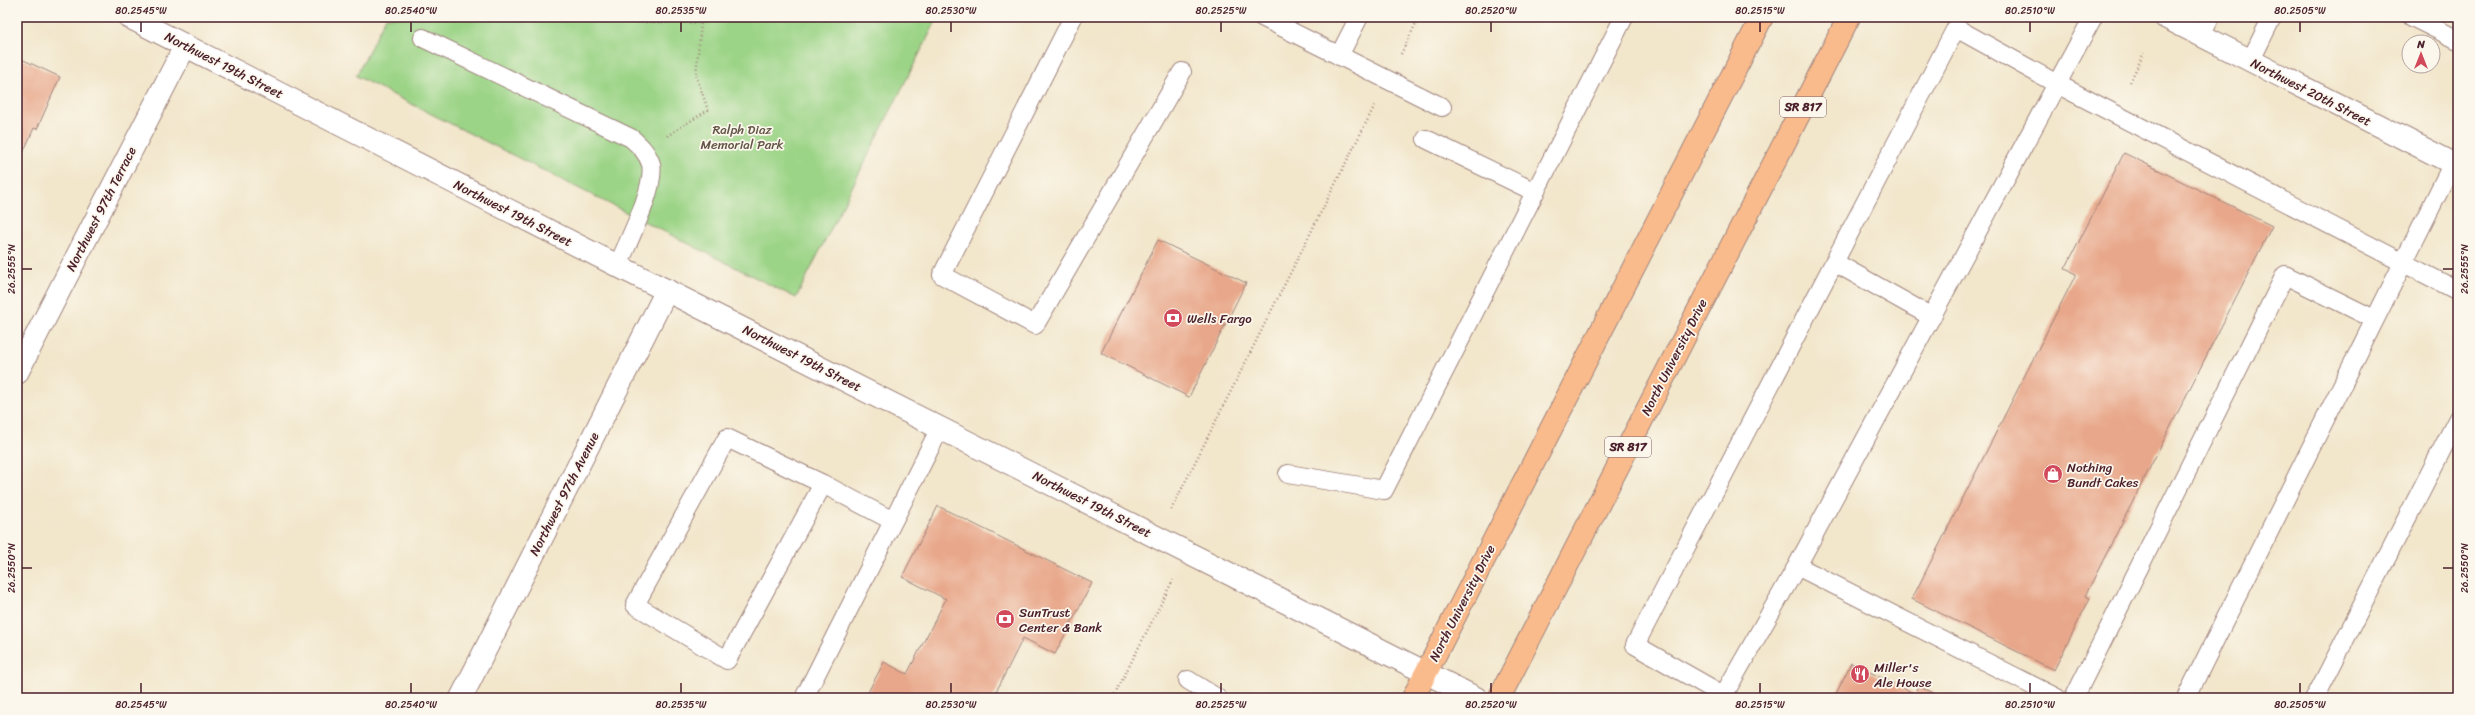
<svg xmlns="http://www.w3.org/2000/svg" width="2475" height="715" font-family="Sriracha,sans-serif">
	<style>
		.green { fill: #9cd487; stroke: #737a59 }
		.building { fill: #e8a78a }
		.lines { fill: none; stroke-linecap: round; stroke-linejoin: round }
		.service-casing { stroke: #9e827b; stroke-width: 20 }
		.minor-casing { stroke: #9e827b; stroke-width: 24 }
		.primary-casing { stroke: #9e827b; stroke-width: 24 }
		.path { stroke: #9e827b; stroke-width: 2.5; stroke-dasharray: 1 3; stroke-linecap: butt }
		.service { stroke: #fff; stroke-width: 18 }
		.minor { stroke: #fff; stroke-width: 22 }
		.primary { stroke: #fabb8c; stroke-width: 22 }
		.ticks { fill: none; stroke: #4a1f2b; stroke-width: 1.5 }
		.labels { text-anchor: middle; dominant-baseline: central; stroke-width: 3.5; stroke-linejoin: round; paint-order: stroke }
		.shield { fill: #fbf7ec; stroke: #7f6065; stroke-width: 1 }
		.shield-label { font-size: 12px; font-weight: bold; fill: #4a1f2b }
		.street-label { font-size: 13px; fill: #4a1f2b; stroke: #fbf7ec }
		.park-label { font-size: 13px; fill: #635547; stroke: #fbf7ec }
		.poi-label { font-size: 13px; fill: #4a1f2b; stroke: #fbf7ec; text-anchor: start }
		.neatline { fill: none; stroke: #4a1f2b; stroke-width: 1.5 }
		.ticks-label { font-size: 10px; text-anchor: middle; fill: #4a1f2b }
	</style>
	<rect width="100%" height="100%" fill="#fbf7ec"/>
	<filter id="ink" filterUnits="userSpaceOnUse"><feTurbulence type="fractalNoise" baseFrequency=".025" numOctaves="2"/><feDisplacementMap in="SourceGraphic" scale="8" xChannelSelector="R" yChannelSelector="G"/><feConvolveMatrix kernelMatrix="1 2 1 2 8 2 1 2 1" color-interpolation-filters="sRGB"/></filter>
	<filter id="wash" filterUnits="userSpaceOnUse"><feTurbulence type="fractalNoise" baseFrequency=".012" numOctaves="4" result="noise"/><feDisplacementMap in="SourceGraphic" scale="16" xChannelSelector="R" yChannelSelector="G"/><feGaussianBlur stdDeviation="0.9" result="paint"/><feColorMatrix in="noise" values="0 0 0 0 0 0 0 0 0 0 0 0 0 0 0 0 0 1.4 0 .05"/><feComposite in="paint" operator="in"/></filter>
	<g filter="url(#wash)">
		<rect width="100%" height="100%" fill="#f2e6cb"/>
		<path class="green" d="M386,17H938L796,298L356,76Z"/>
		<g id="blocks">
			<path class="building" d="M17,57L60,77L37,129L34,128L19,162L17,161Z
				M2124,153L2272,226L2085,596L2090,598L2054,670L1912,599L2076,274L2065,269Z
				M1158,240L1246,283L1189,397L1101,353Z
				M938,506L1092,583L1055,654L1023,638L993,698H865L884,662L907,674L946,599L902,577Z
				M1851,663L1915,694L1919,686L1944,698H1834Z"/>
		</g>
	</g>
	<g filter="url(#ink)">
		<use href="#blocks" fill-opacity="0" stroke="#9e827b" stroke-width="1"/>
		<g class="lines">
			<defs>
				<path id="service" d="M1073,17L942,275L1035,325L1182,72
					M1262,17L1442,107
					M2412,17L2458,40
					M2201,35L2210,17
					M423,38L631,138C640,146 647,152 651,164C656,188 627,243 618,266
					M1339,56L1359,17
					M2250,62L2272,17
					M1426,139L1535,192
					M1834,262L1932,317
					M1288,474L1384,490L1624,17
					M823,484L727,660L635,605L727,438L823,484L893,521
					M1797,566L2057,698
					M1188,680L1217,698
					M1723,695L1635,645L1956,28L2057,84L2458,291
					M804,698L940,428
					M1722,698L1797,566L2093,17
					M2074,698L2285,275L2374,319
					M2186,698L2453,163
					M2315,698L2458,418"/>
				<path id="minor" d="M129,17L618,266L1476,698
					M2165,17L2458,166
					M17,373L185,46
					M461,698L667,290"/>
				<path id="primary" d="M1413,698L1762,17
					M1499,698L1849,17"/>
			</defs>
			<use href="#service" class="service-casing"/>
			<use href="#minor" class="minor-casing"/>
			<use href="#primary" class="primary-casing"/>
			<path class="path" d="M621,17L623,22L701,23
				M1401,54L1419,17
				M2130,82L2144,53
				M667,136L708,110L696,75L701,23L706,17
				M1171,510L1375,105
				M1113,698L1173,580"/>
			<use href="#service" class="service"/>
			<use href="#minor" class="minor"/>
			<use href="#primary" class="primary"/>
		</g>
	</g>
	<path class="ticks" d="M141,22V32M411,22V32M681,22V32M951,22V32M1221,22V32M1491,22V32M1760,22V32M2030,22V32M2300,22V32M22,269H32M2443,269H2453M22,568H32M2443,568H2453M141,683V693M411,683V693M681,683V693M951,683V693M1221,683V693M1491,683V693M1760,683V693M2030,683V693M2300,683V693"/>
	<defs>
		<symbol id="bank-disc" viewBox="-11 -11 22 22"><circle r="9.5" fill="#d1495b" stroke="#fbf7ec"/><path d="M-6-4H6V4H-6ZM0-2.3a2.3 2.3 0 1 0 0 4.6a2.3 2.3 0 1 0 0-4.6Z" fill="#fff"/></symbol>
		<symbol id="shop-disc" viewBox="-11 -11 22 22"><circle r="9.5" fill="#d1495b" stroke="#fbf7ec"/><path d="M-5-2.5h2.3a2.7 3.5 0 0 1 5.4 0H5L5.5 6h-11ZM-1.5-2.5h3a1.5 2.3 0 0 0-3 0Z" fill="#fff"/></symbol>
		<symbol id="restaurant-disc" viewBox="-11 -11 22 22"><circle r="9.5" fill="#d1495b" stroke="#fbf7ec"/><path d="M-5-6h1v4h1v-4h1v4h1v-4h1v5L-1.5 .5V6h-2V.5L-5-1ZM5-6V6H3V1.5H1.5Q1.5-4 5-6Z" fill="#fff"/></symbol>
	</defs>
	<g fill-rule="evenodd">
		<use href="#bank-disc" x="1162" y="307" width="22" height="22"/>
		<use href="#shop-disc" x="2042" y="463" width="22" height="22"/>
		<use href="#bank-disc" x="994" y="608" width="22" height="22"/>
		<use href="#restaurant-disc" x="1849" y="663" width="22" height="22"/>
	</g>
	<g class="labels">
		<g class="shield">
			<rect x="1780" y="97" width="46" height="20" rx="3"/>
			<rect x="1605" y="437" width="46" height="20" rx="3"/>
		</g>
		<g class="shield-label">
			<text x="1803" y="107">SR 817</text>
			<text x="1628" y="447">SR 817</text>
		</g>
		<g class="street-label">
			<text transform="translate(224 65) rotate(27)">Northwest 19th Street</text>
			<text transform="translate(2311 92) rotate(27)">Northwest 20th Street</text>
			<text transform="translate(101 209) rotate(-63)">Northwest 97th Terrace</text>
			<text transform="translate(513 213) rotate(27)">Northwest 19th Street</text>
			<text transform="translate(1674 357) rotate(-63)">North University Drive</text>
			<text transform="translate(802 358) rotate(27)">Northwest 19th Street</text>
			<text transform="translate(564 494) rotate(-63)">Northwest 97th Avenue</text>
			<text transform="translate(1092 504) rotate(27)">Northwest 19th Street</text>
			<text transform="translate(1462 603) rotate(-63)">North University Drive</text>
		</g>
		<g class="park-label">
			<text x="742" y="129">Ralph Diaz<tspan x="742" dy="15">Memorial Park</tspan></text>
		</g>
		<g class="poi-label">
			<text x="1187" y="318">Wells Fargo</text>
			<text x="2067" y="467">Nothing<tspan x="2067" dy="15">Bundt Cakes</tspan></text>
			<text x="1019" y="612">SunTrust<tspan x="1019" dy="15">Center &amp; Bank</tspan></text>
			<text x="1874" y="667">Miller's<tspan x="1874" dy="15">Ale House</tspan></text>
		</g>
	</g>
	<rect width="2475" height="715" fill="none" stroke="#fbf7ec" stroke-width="44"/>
	<g transform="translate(2421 54)"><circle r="19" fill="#fbf7ec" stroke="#b4a19f"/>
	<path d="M0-3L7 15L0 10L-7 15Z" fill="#d1495b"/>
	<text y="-6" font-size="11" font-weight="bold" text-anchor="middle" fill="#4a1f2b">N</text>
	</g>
	<rect x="22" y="22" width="2431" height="671" class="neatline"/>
	<g class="ticks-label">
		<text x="141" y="14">80.2545°W</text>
		<text x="411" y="14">80.2540°W</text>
		<text x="681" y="14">80.2535°W</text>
		<text x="951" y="14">80.2530°W</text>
		<text x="1221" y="14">80.2525°W</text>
		<text x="1491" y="14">80.2520°W</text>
		<text x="1760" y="14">80.2515°W</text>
		<text x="2030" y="14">80.2510°W</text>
		<text x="2300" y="14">80.2505°W</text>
		<text transform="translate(11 269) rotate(-90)" y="4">26.2555°N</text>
		<text transform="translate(2464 269) rotate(-90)" y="4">26.2555°N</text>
		<text transform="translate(11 568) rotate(-90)" y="4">26.2550°N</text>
		<text transform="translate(2464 568) rotate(-90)" y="4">26.2550°N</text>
		<text x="141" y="708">80.2545°W</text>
		<text x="411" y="708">80.2540°W</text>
		<text x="681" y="708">80.2535°W</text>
		<text x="951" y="708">80.2530°W</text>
		<text x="1221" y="708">80.2525°W</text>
		<text x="1491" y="708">80.2520°W</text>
		<text x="1760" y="708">80.2515°W</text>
		<text x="2030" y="708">80.2510°W</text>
		<text x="2300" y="708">80.2505°W</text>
	</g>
</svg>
